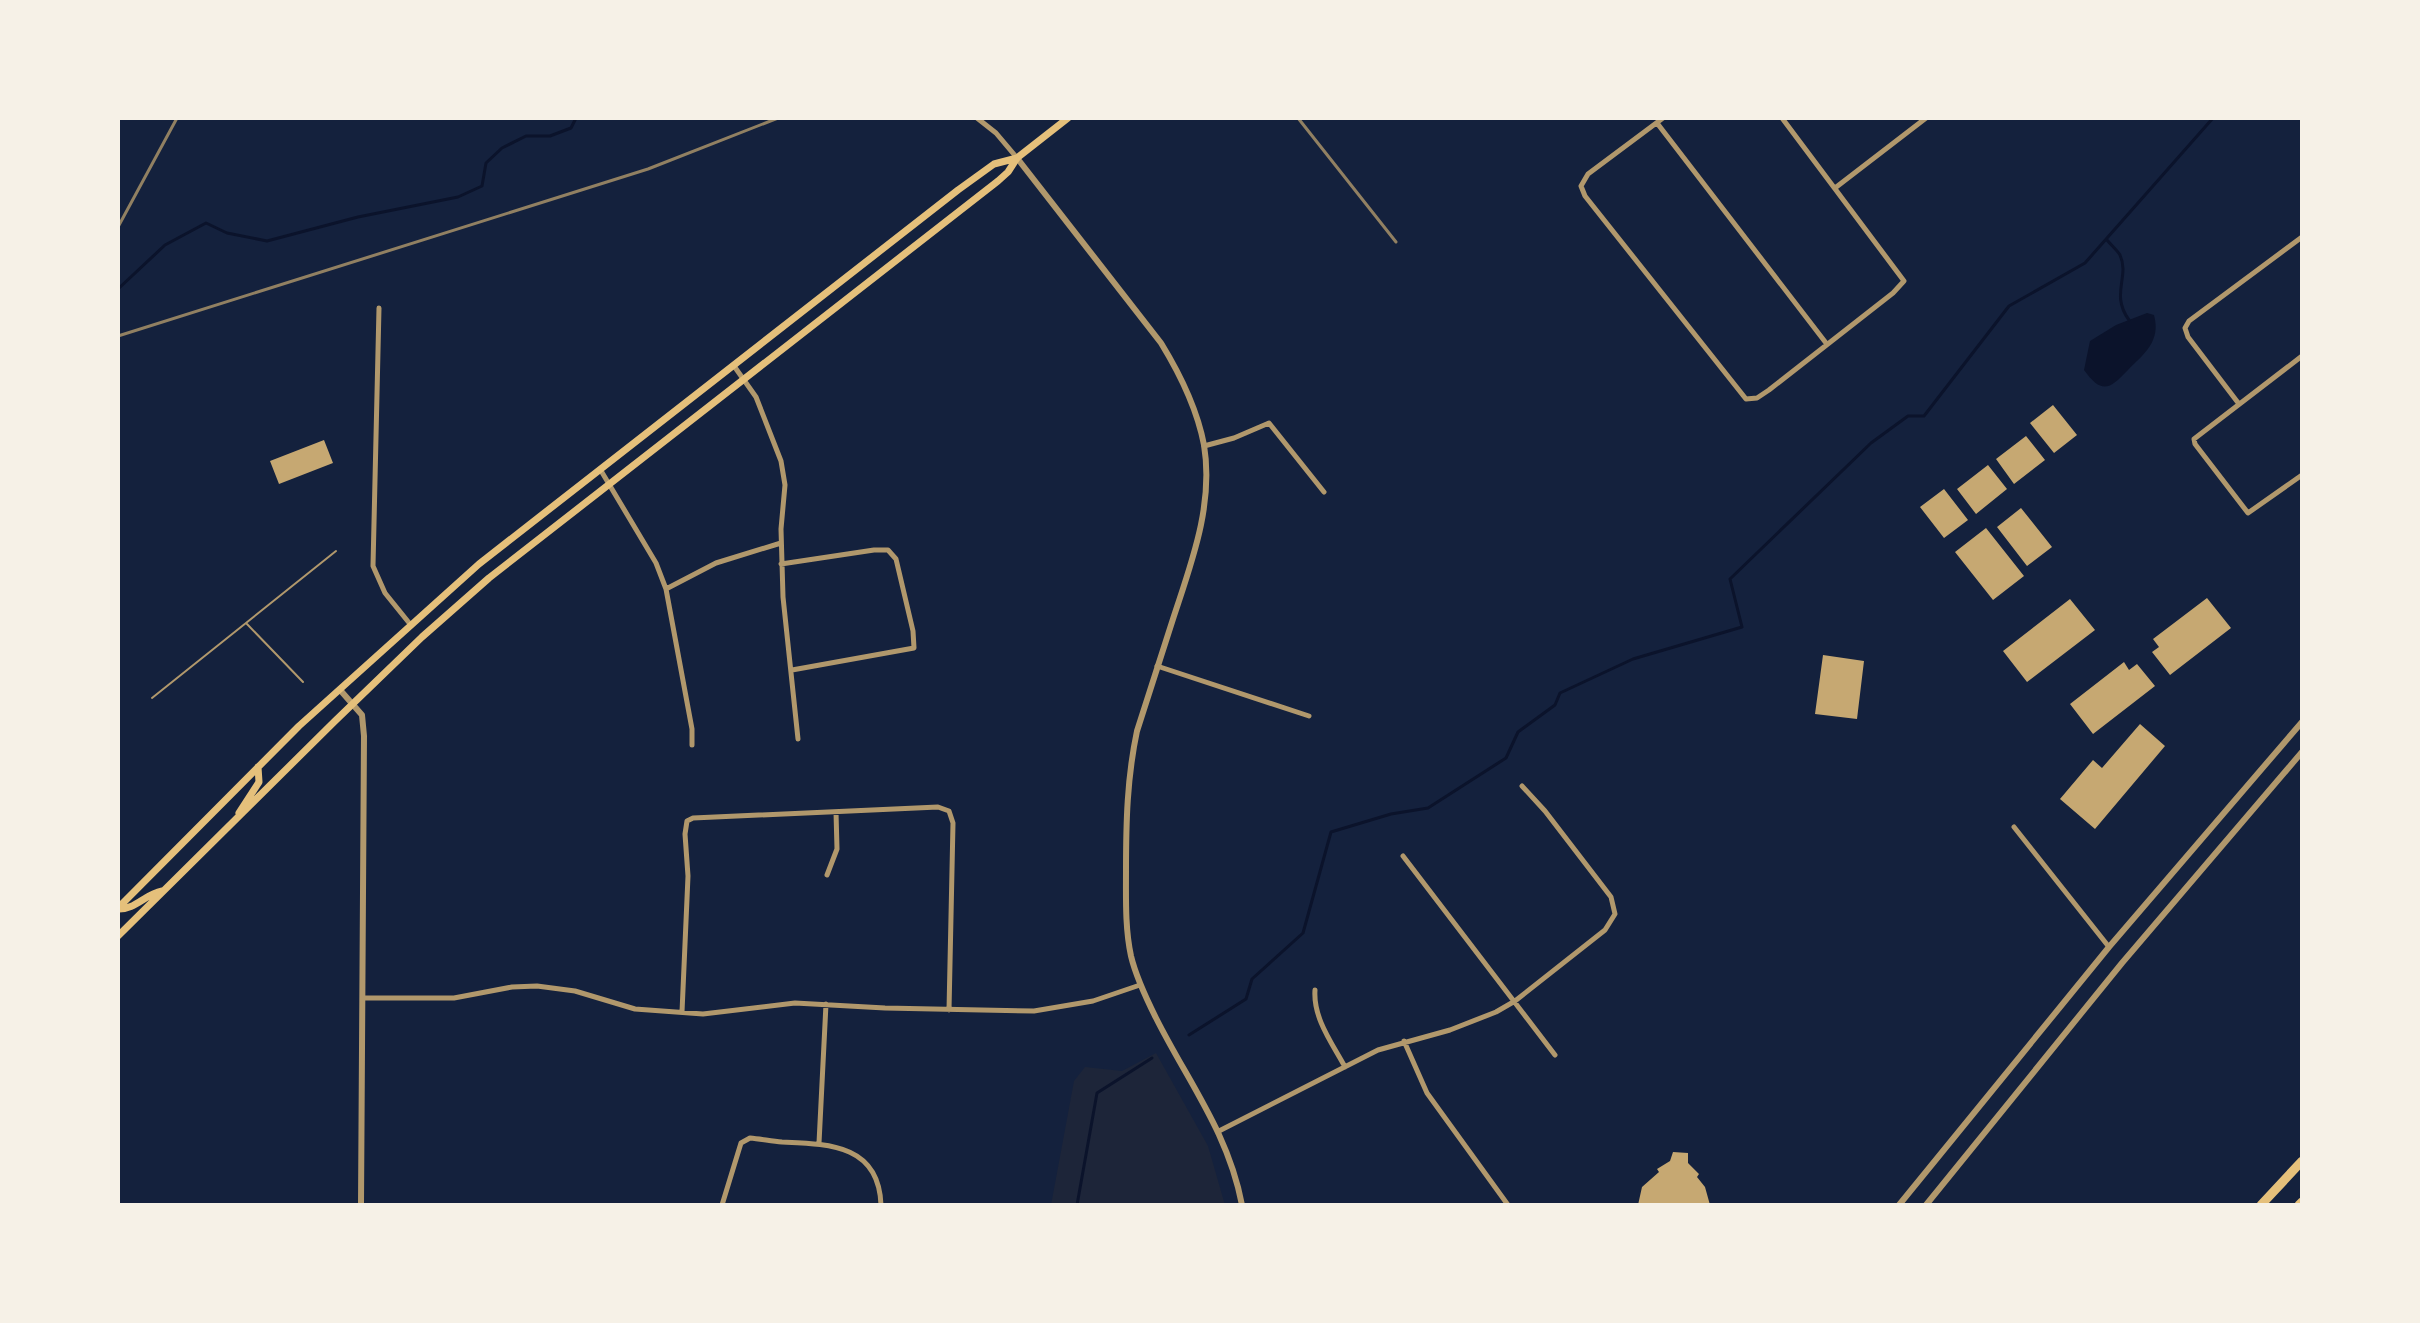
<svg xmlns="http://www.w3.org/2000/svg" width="2420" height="1323" font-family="'Golos Text',sans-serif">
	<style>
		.green { fill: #1d2539 }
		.water { fill: #0b132b }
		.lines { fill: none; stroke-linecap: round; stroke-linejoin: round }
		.stream { stroke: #0b132b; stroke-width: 3 }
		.building { fill: #c6a872 }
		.service { stroke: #b1986c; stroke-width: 2 }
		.minor { stroke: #b1986c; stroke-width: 5 }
		.tertiary { stroke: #b1986c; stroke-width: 6 }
		.secondary { stroke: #e5c07b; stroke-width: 7 }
		.motorway { stroke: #e5c07b; stroke-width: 9 }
		.rail { stroke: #918062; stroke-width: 3 }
	</style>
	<rect width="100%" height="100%" fill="#14213d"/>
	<path class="green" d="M1156,1053L1208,1146L1225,1205H1051L1074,1081L1085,1067L1122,1071Z"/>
	<path class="water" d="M2147,313L2154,315C2161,341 2145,353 2128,370C2110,389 2102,395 2084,370L2090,341L2116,325Z"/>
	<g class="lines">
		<path class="stream" d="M2107,240C2111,245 2117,250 2120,255C2130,277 2110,294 2129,320
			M118,289L165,245L206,223L227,233L267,241L358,217L458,197L482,186L486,163L502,148L526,136H550L571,128L576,118
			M1189,1035L1246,999L1252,979L1303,933L1331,832L1391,814L1428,808L1506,758L1518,732L1555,705L1560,693L1633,659L1742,627L1730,579L1871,443L1908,416H1924L2009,306L2085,263L2213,118
			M1077,1205L1097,1093L1152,1058"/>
	</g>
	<path class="building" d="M2053,405L2077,435L2054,453L2030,423Z
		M2026,436L2045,460L2014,484L1996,459Z
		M324,440L333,463L279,484L270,461Z
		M1988,465L2007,489L1976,514L1957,489Z
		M1944,489L1968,520L1944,538L1920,507Z
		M2021,508L2052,547L2027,566L1997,527Z
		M1986,528L2024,576L1993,600L1955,552Z
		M2207,598L2231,628L2170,675L2152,652L2159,647L2153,639Z
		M2070,599L2095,630L2027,682L2003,651Z
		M1823,655L1864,661L1857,719L1815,714Z
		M2124,662L2129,670L2137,664L2155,686L2093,734L2070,704Z
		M2140,724L2165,746L2095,829L2060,799L2093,760L2102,768Z
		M1673,1152L1688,1153V1163L1699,1174L1697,1177L1705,1187L1710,1205H1638L1642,1187L1659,1172L1657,1169L1670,1161Z"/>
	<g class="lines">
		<path class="service" d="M246,623L303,682
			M152,698L336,551"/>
		<path class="minor" d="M977,118L996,133L1017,158
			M1663,118L1588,174L1581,186L1585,196L1746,399L1757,398L1769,390L1893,293L1904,281L1782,118
			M1657,123L1826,343
			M1835,188L1926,118
			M379,308L373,566L385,593L410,624
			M2302,356L2194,439L2195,444L2248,513L2302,475
			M734,366L756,397L781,461L785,485L781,529L783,597L798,739
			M2239,404L2188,337L2185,328L2189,321L2302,237
			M1204,446L1234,438L1269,423L1324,492
			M600,469L656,563L666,589L692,729V745
			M781,564L874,550H888L896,559L913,631L914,648L792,670
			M666,589L716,563L781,543
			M1157,666L1309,716
			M2014,827L2109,947
			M1403,856L1555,1055
			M827,875L837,849L836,812
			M1315,990C1313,1018 1332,1043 1345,1067
			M364,998H454L512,987L537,986L575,991L635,1009L703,1014L795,1003L885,1008L1034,1011L1093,1001L1140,985
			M682,1012L688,876L685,834L687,821L693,818L938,807L949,811L953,823L949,1010
			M1404,1041L1427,1093L1508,1205
			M1219,1131L1378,1050L1450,1030L1496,1012L1515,1001L1605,930L1615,914L1611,897L1545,811L1522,786
			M819,1143L826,1004
			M722,1205L741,1143L750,1138C761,1139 771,1141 782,1142C828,1144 879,1144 881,1205"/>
		<path class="tertiary" d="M1017,158L1161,343C1180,374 1197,408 1204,445C1214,505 1191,564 1173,619C1161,656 1149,694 1137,731C1127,778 1126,823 1126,871C1126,899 1125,928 1131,956C1136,977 1146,998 1156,1018C1188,1082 1228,1132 1242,1205
			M341,691L362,715L364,736L361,1205
			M1899,1205L2109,947L2302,722
			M1926,1205L2122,963L2302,752"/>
		<path class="secondary" d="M239,813L259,782L258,767
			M118,908L299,726L479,564L958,190L994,164L1017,158
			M118,909C135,910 145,894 162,891
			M118,936L335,721L422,637L489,578L998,181L1008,172L1017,158L1068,118"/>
		<path class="motorway" d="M2261,1205L2302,1161
			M2299,1205L2302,1202"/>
		<path class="rail" d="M1298,118L1396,242
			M118,227L177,118
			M118,336L648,169L778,118"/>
	</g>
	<rect width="2420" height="1323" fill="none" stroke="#f6f1e7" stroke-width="240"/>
</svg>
